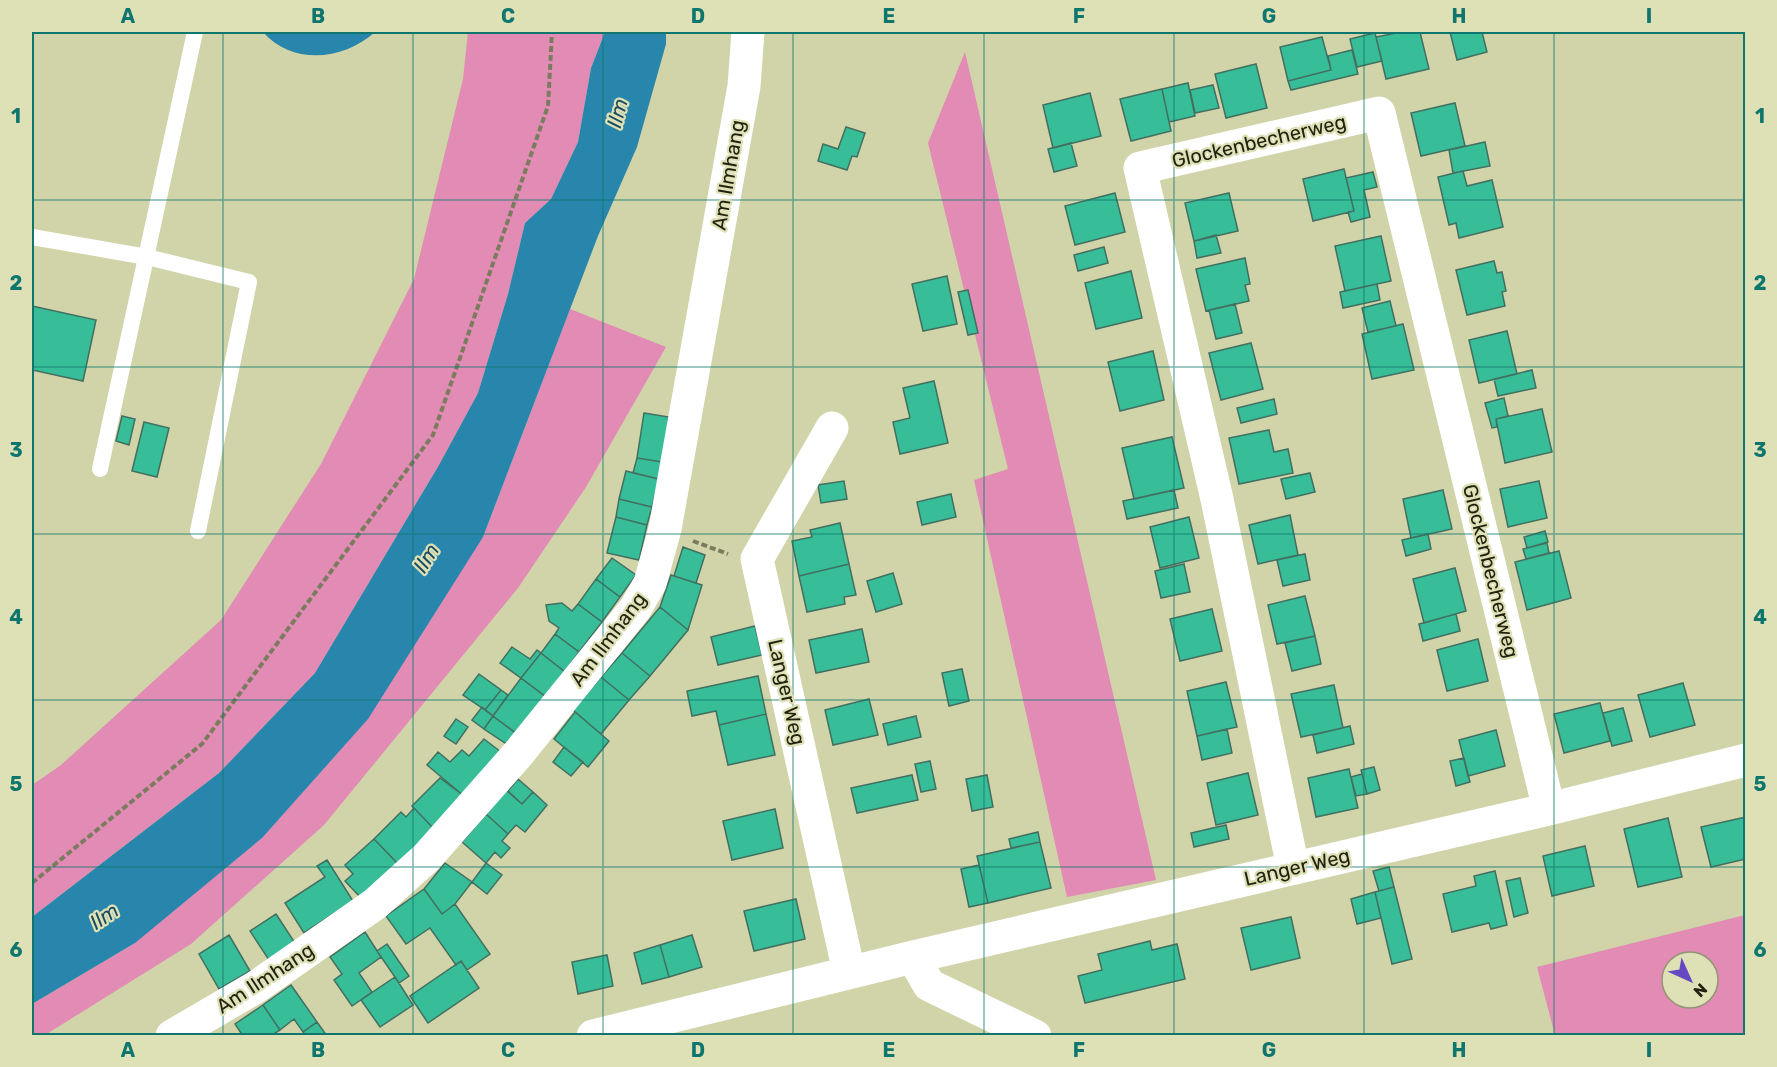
<svg xmlns="http://www.w3.org/2000/svg" width="1777" height="1067" font-family="Rubik,sans-serif">
	<style>
		.green { fill: #e18bb5; fill-rule: evenodd }
		.water { fill: #2886ac }
		.building { fill: #37be98; stroke: #427060; stroke-width: 1.5 }
		.lines { fill: none; stroke-linecap: round; stroke-linejoin: round }
		.path { stroke: #7b7c5e; stroke-width: 4; stroke-dasharray: 6 3; stroke-linecap: butt }
		.service { stroke: #fff; stroke-width: 16 }
		.minor { stroke: #fff; stroke-width: 33 }
		.grid { fill: none; stroke: #0f766e; stroke-width: 1.5; stroke-opacity: 0.55 }
		.labels { text-anchor: middle; dominant-baseline: central; stroke-width: 4.5; stroke-linejoin: round; paint-order: stroke }
		.street-label { font-size: 20px; fill: #212211; stroke: #dee0b5 }
		.water-label { font-size: 21px; font-style: italic; fill: #1b4d62; stroke: #dee0b5 }
		.neatline { fill: none; stroke: #0f766e; stroke-width: 2 }
		.grid-label { font-size: 20px; text-anchor: middle; font-weight: bold; fill: #0f766e }
	</style>
	<rect width="100%" height="100%" fill="#d1d3a8"/>
	<path class="green" d="M468,32H605L591,68L578,142L551,199L525,223L508,294L478,393L439,465L315,673L219,773L32,917V785L61,765L221,620L321,464L414,279L463,79Z
		M965,52L1156,880L1067,897L974,480L1008,469L928,143Z
		M570,309L666,347L586,487L518,588L324,825L191,944L45,1035H32V1004L135,943L483,537Z
		M1745,915V1035H1555L1537,967ZM1672,962H1708V998H1672Z"/>
	<path class="water" d="M263,32H375C344,60 293,66 263,32Z
		M605,32H666V44L637,147L598,236L483,537L368,719L262,838L135,943L32,1004V917L219,773L315,673L439,465L478,393L508,294L525,223L551,199L578,142L591,68Z"/>
	<path class="building" d="M1401,32H1420L1429,69L1386,79L1376,37Z
		M1450,32H1482L1487,52L1457,60Z
		M1375,33L1382,61L1357,67L1350,39Z
		M1322,37L1331,70L1288,81L1280,47Z
		M1352,50L1358,74L1291,90L1288,81L1331,70L1328,56Z
		M1256,64L1267,108L1226,118L1215,74Z
		M1188,83L1195,116L1169,122L1162,89Z
		M1213,85L1219,108L1195,113L1190,90Z
		M1162,89L1171,131L1131,141L1120,99Z
		M1090,93L1101,136L1053,148L1043,105Z
		M1455,103L1465,146L1421,156L1411,113Z
		M846,127L865,133L857,157L852,156L847,170L818,161L823,144L838,149Z
		M1485,142L1490,166L1453,173L1449,150Z
		M1071,143L1077,166L1054,172L1048,149Z
		M1344,169L1354,211L1313,221L1303,179Z
		M1463,171L1467,186L1492,180L1503,227L1459,238L1456,223L1449,225L1438,177Z
		M1373,172L1377,187L1364,190L1370,217L1351,222L1348,212L1354,211L1346,178Z
		M1115,193L1125,232L1075,245L1065,206Z
		M1229,193L1238,231L1194,241L1185,203Z
		M1216,235L1221,253L1197,258L1194,241Z
		M1381,236L1391,281L1345,291L1335,246Z
		M1104,247L1108,263L1078,271L1074,255Z
		M1245,258L1250,284L1245,285L1249,301L1206,311L1196,269Z
		M1494,261L1497,273L1502,272L1506,291L1502,292L1505,306L1467,315L1456,270Z
		M1131,271L1142,318L1096,329L1085,283Z
		M947,276L957,324L923,331L912,284Z
		M1377,284L1380,300L1343,308L1340,292Z
		M968,290L978,333L968,335L958,292Z
		M1390,301L1396,326L1368,332L1362,308Z
		M1235,304L1242,333L1216,339L1209,310Z
		M32,306L96,320L83,381L32,370Z
		M1403,324L1414,370L1372,379L1362,334Z
		M1507,331L1517,374L1479,383L1469,340Z
		M1251,343L1263,389L1221,400L1209,353Z
		M1153,351L1164,400L1120,411L1108,362Z
		M1532,370L1536,388L1498,396L1494,379Z
		M934,381L948,443L900,454L893,422L910,418L903,388Z
		M1504,398L1508,416L1496,419L1497,427L1492,428L1485,403Z
		M1274,399L1277,414L1241,423L1237,408Z
		M1542,409L1552,452L1505,463L1496,419Z
		M644,413L669,417L662,462L637,458Z
		M122,416L135,419L129,445L116,441Z
		M144,422L169,428L157,477L132,471Z
		M1269,430L1274,452L1288,449L1293,473L1239,484L1229,438Z
		M1172,437L1184,488L1134,499L1122,448Z
		M637,458L662,462L659,479L633,473Z
		M626,471L659,479L652,507L619,499Z
		M1310,473L1315,492L1286,499L1281,479Z
		M844,481L847,499L821,503L818,485Z
		M1539,481L1547,518L1508,527L1500,489Z
		M1174,490L1178,508L1127,519L1123,501Z
		M1443,490L1452,529L1411,538L1403,499Z
		M951,494L956,517L922,525L917,502Z
		M619,499L652,507L647,525L616,517Z
		M1290,515L1298,555L1258,564L1249,525Z
		M616,517L647,525L639,560L607,553Z
		M1189,517L1199,558L1160,568L1150,527Z
		M840,523L849,564L799,576L792,541L812,537L810,530Z
		M1545,531L1548,542L1527,548L1524,537Z
		M1428,534L1431,549L1406,556L1402,540Z
		M1547,543L1549,553L1526,559L1523,549Z
		M683,547L705,555L696,583L674,576Z
		M1559,551L1571,598L1527,610L1515,562Z
		M1305,554L1310,580L1283,586L1277,560Z
		M612,558L636,575L620,597L596,579Z
		M849,564L856,595L844,597L845,604L807,612L799,576Z
		M1184,564L1190,592L1161,598L1155,571Z
		M1455,568L1466,611L1424,623L1413,579Z
		M893,573L902,604L876,612L867,581Z
		M671,575L702,585L688,630L660,607Z
		M596,579L620,597L602,622L578,604Z
		M1305,596L1315,636L1277,644L1268,605Z
		M562,603L572,611L578,604L602,622L579,652L555,634L559,628L549,621L546,605Z
		M660,607L688,630L650,676L622,653Z
		M1212,609L1222,651L1180,661L1170,619Z
		M1456,614L1460,631L1423,641L1419,624Z
		M755,626L762,655L718,665L711,637Z
		M862,629L869,662L816,673L809,640Z
		M555,634L579,652L565,672L541,653Z
		M1315,636L1321,664L1292,671L1285,643Z
		M1478,639L1488,681L1447,691L1437,650Z
		M512,647L530,659L537,650L541,653L521,678L500,663Z
		M541,653L565,672L546,697L521,678Z
		M622,653L650,676L629,700L601,677Z
		M962,669L969,701L949,706L942,673Z
		M479,674L501,690L485,710L463,695Z
		M758,676L766,714L719,725L716,711L692,716L687,691Z
		M601,677L629,700L601,734L573,710Z
		M521,678L546,697L517,734L493,716Z
		M1226,682L1237,727L1197,736L1187,691Z
		M1683,683L1695,725L1650,737L1638,695Z
		M1334,685L1343,728L1301,737L1291,694Z
		M501,690L508,695L493,716L485,710Z
		M869,699L878,735L833,745L825,710Z
		M1600,703L1610,741L1564,753L1554,714Z
		M482,707L493,716L484,729L472,720Z
		M1623,708L1632,741L1612,746L1603,713Z
		M575,712L609,741L588,767L554,739Z
		M766,714L775,755L728,765L719,725Z
		M493,716L517,734L508,745L484,729Z
		M916,716L921,737L888,745L883,724Z
		M456,719L468,727L456,744L444,736Z
		M1350,726L1354,744L1317,753L1313,735Z
		M1227,729L1232,753L1202,760L1197,736Z
		M1496,730L1505,766L1468,776L1459,740Z
		M484,739L501,752L464,796L427,765L438,752L450,762L462,750L469,756Z
		M564,747L583,762L571,776L553,762Z
		M1464,758L1470,782L1456,786L1450,761Z
		M930,761L936,789L921,792L915,764Z
		M1374,767L1380,790L1367,794L1361,770Z
		M1349,769L1358,808L1316,817L1308,778Z
		M1248,773L1258,815L1216,825L1207,783Z
		M1362,774L1367,794L1356,796L1351,777Z
		M912,775L918,800L857,813L851,788Z
		M987,775L993,807L972,811L966,779Z
		M440,778L464,796L434,829L412,806Z
		M518,779L533,792L522,804L508,791Z
		M506,790L522,804L533,792L547,805L525,832L516,825L508,834L486,814Z
		M414,808L434,829L398,864L374,839L401,812L406,817Z
		M775,809L783,848L732,860L723,821Z
		M486,814L508,834L502,841L510,848L501,858L495,852L486,863L462,842Z
		M1746,817V859L1711,867L1701,827Z
		M1668,818L1682,877L1638,887L1624,829Z
		M1226,825L1229,839L1194,847L1191,833Z
		M1038,832L1040,842L1011,848L1009,839Z
		M374,839L398,864L361,898L345,881L353,874L345,865Z
		M1040,842L1051,888L988,903L977,856Z
		M1585,846L1594,886L1552,896L1543,856Z
		M327,860L353,901L304,933L285,903L325,877L317,866Z
		M445,863L472,882L455,904L442,914L424,889Z
		M486,863L502,875L487,894L472,882Z
		M979,865L988,903L969,907L961,869Z
		M1389,867L1394,887L1379,891L1373,871Z
		M1495,871L1507,925L1491,929L1489,923L1452,932L1443,894L1476,886L1474,876Z
		M1520,878L1528,913L1514,917L1506,881Z
		M1394,887L1412,959L1392,964L1375,892Z
		M424,889L442,914L455,904L490,954L467,970L461,961L456,965L430,928L406,944L386,916Z
		M1375,892L1381,918L1357,924L1351,899Z
		M796,899L805,939L754,951L744,911Z
		M276,914L295,943L269,960L250,931Z
		M1291,917L1300,958L1251,970L1241,928Z
		M365,932L381,957L359,973L372,992L352,1006L334,980L342,974L330,957Z
		M229,935L250,971L219,989L199,954Z
		M692,935L702,967L669,977L660,945Z
		M1150,941L1152,950L1177,944L1185,979L1085,1003L1078,976L1102,970L1098,954Z
		M387,944L409,976L399,983L377,951Z
		M660,945L669,977L642,984L634,953Z
		M607,955L613,986L578,994L572,962Z
		M461,961L479,988L428,1023L410,996Z
		M395,977L413,1005L380,1027L361,1000Z
		M291,985L317,1022L303,1032L294,1019L280,1030L263,1005Z
		M263,1005L280,1030L275,1033L276,1036H243L235,1024Z
		M317,1022L327,1036H306L303,1032Z"/>
	<g class="lines">
		<path class="path" d="M693,541L728,554
			M32,883L202,744L433,435L548,106L552,32"/>
		<path class="service" d="M32,237L147,257L249,282L198,531
			M100,469L195,32"/>
		<path class="minor" d="M832,428L757,559L849,972
			M1293,868L1217,499L1140,168L1379,113L1549,809
			M913,957L929,985L1035,1036
			M172,1036L256,987L375,904L427,857L518,754L635,609L650,583L665,529L744,86L748,32
			M593,1036L913,957L1549,809L1746,760"/>
	</g>
	<path class="grid" d="M223,32V1036M413,32V1036M603,32V1036M793,32V1036M984,32V1036M1174,32V1036M1364,32V1036M1554,32V1036M32,200H1746M32,367H1746M32,534H1746M32,700H1746M32,867H1746"/>
	<g class="labels">
		<g class="street-label">
			<text transform="translate(1259 141) rotate(-13)">Glockenbecherweg</text>
			<text transform="translate(728 175) rotate(-80)">Am Ilmhang</text>
			<text transform="translate(1491 571) rotate(76)">Glockenbecherweg</text>
			<text transform="translate(608 639) rotate(-53)">Am Ilmhang</text>
			<text transform="translate(787 692) rotate(77)">Langer Weg</text>
			<text transform="translate(1297 867) rotate(-13)">Langer Weg</text>
			<text transform="translate(265 978) rotate(-33)">Am Ilmhang</text>
		</g>
		<g class="water-label">
			<text transform="translate(617 113) rotate(-75)">Ilm</text>
			<text transform="translate(426 558) rotate(-58)">Ilm</text>
			<text transform="translate(104 916) rotate(-34)">Ilm</text>
		</g>
	</g>
	<rect width="1777" height="1067" fill="none" stroke="#dee0b5" stroke-width="66"/>
	<g transform="translate(1690 980) rotate(135)"><circle r="28" fill="#dee0b5" stroke="#929473" stroke-width="1.5"/>
	<path d="M0-4.5L10 22L0 15L-10 22Z" fill="#6649c1"/>
	<text y="-9" font-size="16" font-weight="bold" text-anchor="middle" fill="#212211">N</text>
	</g>
	<rect x="33" y="33" width="1711" height="1001" class="neatline"/>
	<g class="grid-label">
		<text x="128" y="23">A</text>
		<text x="318" y="23">B</text>
		<text x="508" y="23">C</text>
		<text x="698" y="23">D</text>
		<text x="889" y="23">E</text>
		<text x="1079" y="23">F</text>
		<text x="1269" y="23">G</text>
		<text x="1459" y="23">H</text>
		<text x="1649" y="23">I</text>
		<text x="16" y="123">1</text>
		<text x="1760" y="123">1</text>
		<text x="16" y="290">2</text>
		<text x="1760" y="290">2</text>
		<text x="16" y="457">3</text>
		<text x="1760" y="457">3</text>
		<text x="16" y="624">4</text>
		<text x="1760" y="624">4</text>
		<text x="16" y="791">5</text>
		<text x="1760" y="791">5</text>
		<text x="16" y="957">6</text>
		<text x="1760" y="957">6</text>
		<text x="128" y="1057">A</text>
		<text x="318" y="1057">B</text>
		<text x="508" y="1057">C</text>
		<text x="698" y="1057">D</text>
		<text x="889" y="1057">E</text>
		<text x="1079" y="1057">F</text>
		<text x="1269" y="1057">G</text>
		<text x="1459" y="1057">H</text>
		<text x="1649" y="1057">I</text>
	</g>
</svg>
